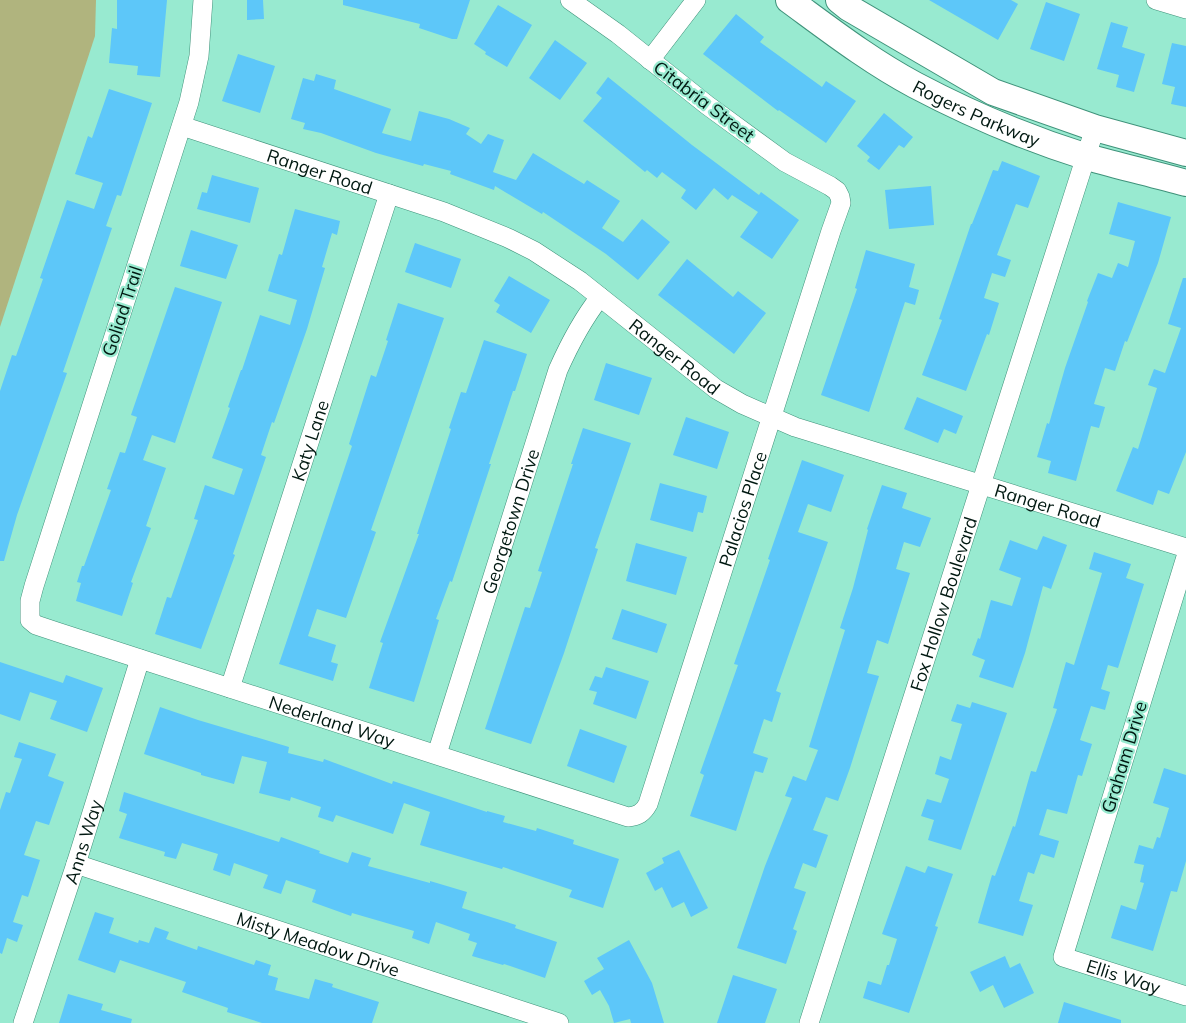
<svg xmlns="http://www.w3.org/2000/svg" width="1186" height="1023" font-family="Mulish,sans-serif">
	<style>
		.green { fill: #b0b47e }
		.building { fill: #5dc7f9 }
		.lines { fill: none; stroke-linecap: round; stroke-linejoin: round }
		.street-casing { stroke: #3f927a; stroke-width: 20 }
		.secondary-casing { stroke: #3f927a; stroke-width: 28 }
		.street { stroke: #fff; stroke-width: 19 }
		.secondary { stroke: #fff; stroke-width: 26 }
		.labels { text-anchor: middle; dominant-baseline: central; stroke-width: 4.5; stroke-linejoin: round; paint-order: stroke }
		.street-label { font-size: 18px; fill: #001811; stroke: #98ead0 }
	</style>
	<rect width="100%" height="100%" fill="#98ead0"/>
	<path class="green" d="M0,0H96L95,36L0,327Z"/>
	<path class="building" d="M117,0H167L160,77L137,75L138,66L109,63L112,28L117,29Z
		M247,0H263L264,19L247,20Z
		M343,0H470L457,39H452L419,28L420,24L343,5Z
		M929,0H1011L1018,4L998,40Z
		M1046,2L1080,14L1064,61L1030,49Z
		M498,5L532,25L507,67L485,54L486,52L474,44Z
		M736,14L764,37L760,42L822,87L826,81L856,101L826,143L779,110L778,111L703,54Z
		M1111,22L1128,27L1122,47L1145,54L1134,92L1116,87L1119,75L1097,69Z
		M555,40L587,63L560,100L529,78Z
		M1172,43L1186,46V107L1171,104L1175,87L1162,84Z
		M238,54L275,66L260,113L222,101Z
		M316,74L336,80L334,89L391,109L382,133L411,141L419,111L449,119L470,128L466,134L481,144L488,134L504,140L493,172L516,180L533,153L584,184L587,180L620,201L602,228L623,242L642,219L670,242L638,280L606,254L543,212L542,214L495,186L494,190L450,174L451,171L424,164L423,166L376,153L321,133L303,129L305,123L291,119L303,78L314,81Z
		M608,77L692,145L759,195L761,192L799,220L772,259L740,237L758,212L732,195L728,200L714,188L696,210L681,198L686,190L662,172L657,178L647,170L645,172L583,121L602,98L596,93Z
		M109,89L152,103L121,196L117,195L106,226L112,228L63,372L67,373L17,515L4,561H0V391L12,355L16,356L43,279L40,278L67,200L94,209L103,183L75,174L88,136L92,138Z
		M884,113L913,137L904,148L899,145L879,170L867,161L870,157L857,146Z
		M1002,161L1040,176L1028,208L1016,204L997,255L1011,260L1005,277L992,273L984,298L999,303L989,335L987,334L966,391L922,375L942,320L939,319L971,224H972L993,170L998,171Z
		M212,175L259,188L250,223L197,209L202,192L207,193Z
		M931,186L934,225L889,229L885,190Z
		M1118,202L1171,217L1158,263L1127,342L1125,341L1115,371L1105,368L1094,404L1105,407L1099,428L1091,426L1076,481L1048,473L1051,461L1037,457L1047,423L1049,424L1065,368L1088,302L1087,301L1098,273L1112,278L1118,263L1128,267L1135,241L1109,234Z
		M295,209L340,221L337,235L332,233L322,267L325,268L307,329L274,423L272,422L261,455L266,457L233,554L235,555L201,649L155,634L167,597L171,598L198,520L194,519L205,485L234,495L243,469L212,458L230,408L228,407L241,370H242L260,315L290,325L297,300L268,291L279,254L282,255Z
		M191,230L238,245L226,279L180,266Z
		M415,243L461,259L451,288L405,272Z
		M866,250L915,264L909,287L919,290L915,305L905,302L869,412L821,395L857,289L855,288Z
		M687,259L733,297L738,291L766,313L734,354L658,295Z
		M509,276L550,300L531,333L496,312L500,305L494,301Z
		M1183,278H1186V452L1169,494L1158,490L1153,505L1116,491L1133,447L1138,449L1157,388L1148,385L1154,369L1165,373L1181,328L1168,324Z
		M175,287L222,302L175,443L152,435L143,460L166,468L146,526L151,528L131,582L133,583L122,616L76,601L81,583L77,582L82,566H84L111,490L107,489L120,452L125,453L137,417L131,415Z
		M398,303L444,318L371,530L376,532L346,618L317,609L308,636L336,645L331,662L338,664L333,681L279,664L352,446L349,444L371,375L376,377L388,341L386,340Z
		M484,340L527,354L515,391H513L489,464H491L452,582L450,581L436,619L439,620L414,702L369,688L383,643L380,642L419,534H417L451,429L449,428L461,392L466,393Z
		M606,363L652,378L639,415L594,400Z
		M917,397L963,416L956,434L944,429L938,443L904,429Z
		M686,417L729,432L717,469L673,455Z
		M583,428L631,443L595,548L598,549L564,653L531,744L485,729L525,607L530,608L542,572L538,571L573,464H571Z
		M802,460L844,475L831,512L808,504L798,532L828,542L776,691L781,693L772,722L764,719L753,753L768,758L763,773L755,771L736,831L690,816L704,775L700,773L738,665L734,664L770,560L768,559Z
		M660,483L707,496L703,513L698,512L693,532L650,520Z
		M882,485L907,493L902,508L931,518L920,547L904,542L896,569L910,573L888,644L877,640L867,673L879,676L850,768L838,801L826,797L813,830L828,835L816,868L803,863L794,888L806,892L793,929L797,931L786,964L737,948L765,866L792,798L785,796L793,776L806,781L818,750L809,747L845,630L840,628L853,588L868,530L867,529Z
		M1043,536L1067,545L1051,589L1043,586L1025,653L1013,688L979,677L985,660L972,655L978,638L980,639L991,600L1012,606L1021,578L999,570L1010,540L1037,550Z
		M636,543L687,557L676,595L626,581Z
		M1094,552L1131,564L1126,578L1144,584L1118,668L1108,665L1101,689L1110,692L1105,710L1091,706L1080,740L1092,744L1082,776L1078,775L1067,814L1047,809L1039,835L1059,841L1054,858L1041,854L1034,874L1028,872L1019,901L1033,905L1023,936L978,923L992,875L995,876L1013,826L1015,827L1031,771L1036,772L1057,709L1053,708L1066,662L1074,665L1102,573L1089,569Z
		M622,609L667,624L657,653L612,639Z
		M0,662L63,683L66,675L103,688L87,732L50,719L57,701L30,692L20,721L0,714Z
		M606,667L649,681L636,719L593,704L597,692L589,690L595,676L602,678Z
		M972,702L1007,713L961,850L928,840L934,820L921,816L927,799L941,803L949,779L935,774L940,756L951,760L962,724L951,721L957,704L970,708Z
		M160,707L198,720L289,747L288,753L323,762L324,759L392,784L393,781L487,812V811L505,816L503,822L536,831L537,828L574,840L573,844L619,859L603,908L569,897L572,890L503,867L502,869L420,845L430,812L404,803L393,834L336,815L333,822L318,817L321,807L291,797L290,801L259,793L267,762L242,756L234,784L201,775V773L144,754Z
		M580,729L627,746L614,783L567,766Z
		M19,742L56,754L48,776L64,782L49,825L36,821L24,855L40,860L28,897L22,895L13,922L23,925L17,942L7,938L2,954L0,953V810L6,792L10,793L22,759L14,757Z
		M1164,768L1186,775V861L1177,892L1171,891L1153,951L1111,938L1121,905L1136,910L1144,883L1140,882L1144,865L1134,863L1139,845L1153,849L1157,837L1160,838L1169,808L1153,803Z
		M124,792L279,842L281,837L320,851L319,853L348,863L352,852L371,858L368,866L430,883V881L467,892L462,908L516,925L515,928L557,942L545,978L504,964L503,965L472,956L477,943L468,940L470,934L436,922L429,944L412,938L414,931L352,913L351,916L312,902L316,890L286,880L281,894L263,888L268,875L234,863L230,876L213,870L218,854L182,843L176,859L164,856L165,852L119,838L127,814L119,811Z
		M679,850L708,908L691,917L684,902L672,908L662,887L655,891L646,873L664,863L662,858Z
		M906,866L925,873L928,866L953,874L935,926L938,927L909,1013L863,998L868,981L881,985L887,965H889L897,939L882,934Z
		M95,912L114,918L109,933L138,943L139,940L149,943L155,927L169,932L166,939L197,950L198,946L254,965L256,960L271,965L268,975L278,978L275,990L309,999L315,979L333,984L332,987L379,1002L372,1023H262L227,1012L228,1008L182,992L186,982L120,960L115,973L78,960Z
		M629,940L652,983L664,1023H631L630,1019L614,1023L609,1006L600,990L592,995L584,981L604,969L597,958Z
		M1005,956L1010,968L1020,963L1034,993L1004,1008L993,985L980,992L970,972Z
		M733,975L777,989L765,1023H717Z
		M68,994L103,1004L101,1010L132,1019L131,1023H59Z
		M1064,1002L1121,1020V1023H1058Z"/>
	<g class="lines">
		<defs>
			<g id="street">
				<path id="s1" d="M203,0L199,56L189,102L34,586L30,601V620L36,625L57,632L628,817C638,816 643,813 648,804L831,231L841,203L840,197L837,191L830,186L785,162L707,105L618,34L570,0"/>
				<path d="M1156,0L1186,9"/>
				<path d="M650,60L696,0"/>
				<path id="s2" d="M182,126L444,212L508,238L534,251L580,281L716,389L742,404L795,427L1186,548"/>
				<path id="s3" d="M1186,557L1063,957L1186,996"/>
				<path id="s4" d="M230,688L389,194"/>
				<path id="s5" d="M437,754L558,370C570,343 582,320 600,297"/>
				<path id="s6" d="M76,864L559,1023"/>
				<path id="s7" d="M23,1023L76,864L140,659"/>
				<path id="s8" d="M809,1023L1095,128"/>
			</g>
			<g id="secondary">
				<path id="s9" d="M789,0C830,30 870,61 915,85C968,113 1029,139 1087,157C1119,166 1153,174 1186,183"/>
				<path d="M839,0L849,8L993,92L1095,128L1186,153"/>
			</g>
		</defs>
		<use href="#street" class="street-casing"/>
		<use href="#secondary" class="secondary-casing"/>
		<use href="#street" class="street"/>
		<use href="#secondary" class="secondary"/>
	</g>
	<g class="labels">
		<g class="street-label">
			<text transform="translate(704 101) rotate(37)">Citabria Street</text>
			<text stroke="none"><textPath href="#s9" startOffset="220">Rogers Parkway</textPath></text>
			<text stroke="none"><textPath href="#s2" startOffset="145">Ranger Road</textPath></text>
			<text transform="translate(122 311) rotate(-72)">Goliad Trail</text>
			<text stroke="none"><textPath href="#s2" startOffset="550">Ranger Road</textPath></text>
			<text stroke="none"><textPath href="#s4" startOffset="260">Katy Lane</textPath></text>
			<text stroke="none"><textPath href="#s2" startOffset="955">Ranger Road</textPath></text>
			<text stroke="none"><textPath href="#s1" startOffset="1611">Palacios Place</textPath></text>
			<text stroke="none"><textPath href="#s5" startOffset="244">Georgetown Drive</textPath></text>
			<text stroke="none"><textPath href="#s8" startOffset="440">Fox Hollow Boulevard</textPath></text>
			<text stroke="none"><textPath href="#s1" startOffset="965">Nederland Way</textPath></text>
			<text transform="translate(1124 757) rotate(-73)">Graham Drive</text>
			<text stroke="none"><textPath href="#s7" startOffset="191">Anns Way</textPath></text>
			<text stroke="none"><textPath href="#s6" startOffset="255">Misty Meadow Drive</textPath></text>
			<text stroke="none"><textPath href="#s3" startOffset="482">Ellis Way</textPath></text>
		</g>
	</g>
</svg>
